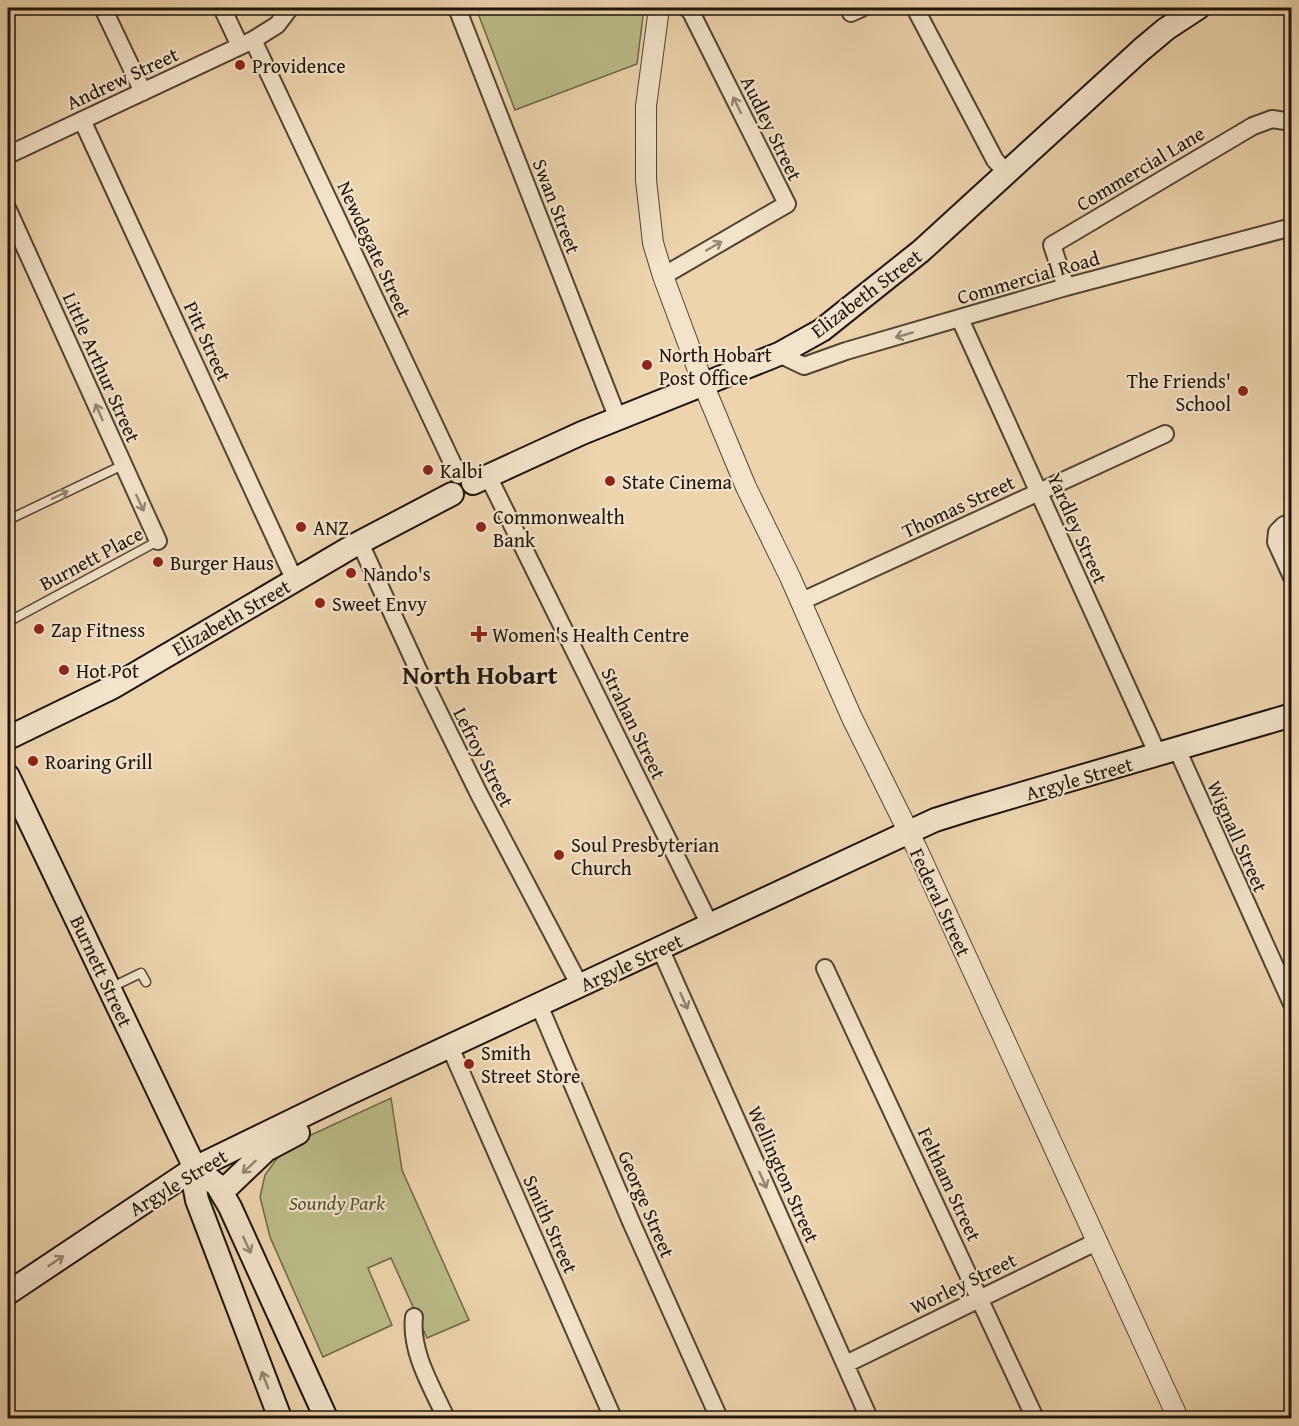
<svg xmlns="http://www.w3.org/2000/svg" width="1299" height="1426" font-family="'Gentium Book Plus',serif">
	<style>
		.green { fill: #babc88; stroke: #6c684a; stroke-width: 1.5 }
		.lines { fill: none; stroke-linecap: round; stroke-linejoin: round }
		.service-casing { stroke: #524434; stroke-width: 11 }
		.minor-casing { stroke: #524434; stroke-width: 20 }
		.tertiary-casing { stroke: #524434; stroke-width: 22 }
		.secondary-casing { stroke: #1f140b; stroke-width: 26 }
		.service { stroke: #f3e3ca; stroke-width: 8 }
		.minor { stroke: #f3e3ca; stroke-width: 16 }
		.tertiary { stroke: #f3e3ca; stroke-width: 20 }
		.secondary { stroke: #f3e3ca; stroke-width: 22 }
		.oneway { stroke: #948674 }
		.poi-dot { fill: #8f2418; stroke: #f3e3ca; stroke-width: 2 }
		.labels { text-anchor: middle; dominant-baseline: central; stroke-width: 4.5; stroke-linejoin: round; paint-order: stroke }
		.poi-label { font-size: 20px; fill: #1f140b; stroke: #f3e3ca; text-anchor: start }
		.street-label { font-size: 20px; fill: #1f140b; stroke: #f3e3ca }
		.park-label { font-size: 20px; font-style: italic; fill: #554f37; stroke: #f3e3ca }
		.district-label { font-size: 26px; font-weight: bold; fill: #1f140b; stroke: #f3e3ca }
	</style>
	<rect width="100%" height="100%" fill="#edd4ad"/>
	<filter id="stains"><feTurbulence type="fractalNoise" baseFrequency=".00333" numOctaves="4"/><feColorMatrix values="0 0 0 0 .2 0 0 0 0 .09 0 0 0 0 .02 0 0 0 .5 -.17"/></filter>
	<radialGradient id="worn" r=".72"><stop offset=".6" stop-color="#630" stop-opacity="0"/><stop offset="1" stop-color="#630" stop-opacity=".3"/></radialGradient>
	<path class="green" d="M476,8H644L637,64L515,110Z
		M391,1098L402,1170L469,1320L427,1338L391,1258L368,1268L392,1325L323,1357L270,1237L260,1197L265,1175L278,1157L298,1141Z"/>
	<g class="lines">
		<defs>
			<path id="service" d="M8,520L123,465
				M8,622L158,541
				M110,988L141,973L146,982"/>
			<path id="minor" d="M103,8L143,92
				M222,8L240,46
				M457,8L618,419
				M915,8L995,160L1007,173
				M851,13L862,8
				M253,40L458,475
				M82,120L295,581
				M8,155L253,40L277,25L290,8
				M8,210L158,541
				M663,276L787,204L691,12L687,8
				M1066,287L1052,245L1253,126L1272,119L1292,122
				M960,319L1158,755
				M779,354L804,366L846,351L1066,287L1292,227
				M488,476L710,925
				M1292,522L1284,525L1277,532L1276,542L1292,577
				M360,543L420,674L479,794L580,986
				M802,601L1165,434
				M1177,749L1292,1004
				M660,948L869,1418
				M825,968L1035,1418
				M539,1005L632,1224L719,1418
				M450,1047L613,1418
				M414,1317C410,1352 432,1387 446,1418
				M846,1364L1098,1241"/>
			<path id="tertiary" d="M659,8L646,106V180L653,243L663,276L704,386L746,487L790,577L852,718L917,849L1178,1418
				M1291,1418H1292"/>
			<path id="secondary" d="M473,483L582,433L779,354L822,330L921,251L1141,50L1166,29L1198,8
				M8,738L113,687L353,546L452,494
				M8,776L195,1168L217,1185L230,1207L326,1418
				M195,1168L194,1184L197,1200L280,1418
				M222,1192L266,1150L298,1133
				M8,1293L195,1168L345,1095L909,832L935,820L970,809L1292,715"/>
		</defs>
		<use href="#service" class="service-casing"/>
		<use href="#minor" class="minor-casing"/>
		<use href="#tertiary" class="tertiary-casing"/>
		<use href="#secondary" class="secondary-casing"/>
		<use href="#service" class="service"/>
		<use href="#minor" class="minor"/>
		<use href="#tertiary" class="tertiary"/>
		<use href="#secondary" class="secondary"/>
	</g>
	<defs><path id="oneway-shaft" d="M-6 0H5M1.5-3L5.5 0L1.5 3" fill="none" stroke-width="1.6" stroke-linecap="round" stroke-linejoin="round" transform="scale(1.5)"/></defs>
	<g class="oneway">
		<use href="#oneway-shaft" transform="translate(737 105) rotate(-116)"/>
		<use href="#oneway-shaft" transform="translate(714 246) rotate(-30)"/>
		<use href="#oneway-shaft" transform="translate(904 335) rotate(164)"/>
		<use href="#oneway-shaft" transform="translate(99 412) rotate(-114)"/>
		<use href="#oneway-shaft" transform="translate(60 495) rotate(-26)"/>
		<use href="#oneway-shaft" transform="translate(140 503) rotate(65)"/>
		<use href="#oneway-shaft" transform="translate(684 1001) rotate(66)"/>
		<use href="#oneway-shaft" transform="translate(249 1167) rotate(137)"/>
		<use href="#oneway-shaft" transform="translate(763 1180) rotate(66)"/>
		<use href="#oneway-shaft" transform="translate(247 1245) rotate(65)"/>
		<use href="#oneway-shaft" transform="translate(56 1261) rotate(-34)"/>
		<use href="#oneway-shaft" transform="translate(265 1380) rotate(-111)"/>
	</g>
	<g class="poi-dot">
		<circle cx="240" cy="65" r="6"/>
		<circle cx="647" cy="365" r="6"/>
		<circle cx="1243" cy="391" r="6"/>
		<circle cx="428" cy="470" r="6"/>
		<circle cx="610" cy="481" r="6"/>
		<circle cx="301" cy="527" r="6"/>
		<circle cx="481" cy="527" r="6"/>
		<circle cx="158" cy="562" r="6"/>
		<circle cx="351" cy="573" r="6"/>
		<circle cx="320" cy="603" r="6"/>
		<circle cx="39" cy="629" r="6"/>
		<path d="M476 625h6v6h6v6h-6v6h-6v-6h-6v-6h6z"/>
		<circle cx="64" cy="670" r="6"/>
		<circle cx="33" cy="761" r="6"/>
		<circle cx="559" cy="855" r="6"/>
		<circle cx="469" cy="1064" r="6"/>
	</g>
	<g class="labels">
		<g class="poi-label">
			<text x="252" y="65">Providence</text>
			<text x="659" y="354">North Hobart<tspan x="659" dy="23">Post Office</tspan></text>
			<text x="1231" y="380" text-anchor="end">The Friends'<tspan x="1231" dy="23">School</tspan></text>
			<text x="440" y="470">Kalbi</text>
			<text x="622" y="481">State Cinema</text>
			<text x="493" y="516">Commonwealth<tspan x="493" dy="23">Bank</tspan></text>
			<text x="313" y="527">ANZ</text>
			<text x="170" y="562">Burger Haus</text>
			<text x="363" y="573">Nando's</text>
			<text x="332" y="603">Sweet Envy</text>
			<text x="51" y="629">Zap Fitness</text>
			<text x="492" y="634">Women's Health Centre</text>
			<text x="76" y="670">Hot Pot</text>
			<text x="45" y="761">Roaring Grill</text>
			<text x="571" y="844">Soul Presbyterian<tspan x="571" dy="23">Church</tspan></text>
			<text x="481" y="1052">Smith<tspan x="481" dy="23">Street Store</tspan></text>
		</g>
		<g class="street-label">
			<text transform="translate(122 78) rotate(-25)">Andrew Street</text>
			<text transform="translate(772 128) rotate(64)">Audley Street</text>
			<text transform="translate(1140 168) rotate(-31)">Commercial Lane</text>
			<text transform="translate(557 206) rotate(69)">Swan Street</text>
			<text transform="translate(375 249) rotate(65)">Newdegate Street</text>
			<text transform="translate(1028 277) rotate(-16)">Commercial Road</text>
			<text transform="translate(866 293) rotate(-37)">Elizabeth Street</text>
			<text transform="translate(208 341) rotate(65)">Pitt Street</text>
			<text transform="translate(102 367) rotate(66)">Little Arthur Street</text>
			<text transform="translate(958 506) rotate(-25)">Thomas Street</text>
			<text transform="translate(1078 528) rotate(66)">Yardley Street</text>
			<text transform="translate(91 558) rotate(-28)">Burnett Place</text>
			<text transform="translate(231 617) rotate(-30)">Elizabeth Street</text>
			<text transform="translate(634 723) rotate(64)">Strahan Street</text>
			<text transform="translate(484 757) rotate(63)">Lefroy Street</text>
			<text transform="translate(1079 778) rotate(-16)">Argyle Street</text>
			<text transform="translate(1238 836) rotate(66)">Wignall Street</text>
			<text transform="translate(941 902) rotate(65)">Federal Street</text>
			<text transform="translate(631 962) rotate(-25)">Argyle Street</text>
			<text transform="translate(102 971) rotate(65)">Burnett Street</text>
			<text transform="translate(784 1174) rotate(66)">Wellington Street</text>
			<text transform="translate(178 1182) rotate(-31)">Argyle Street</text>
			<text transform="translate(950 1184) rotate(65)">Feltham Street</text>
			<text transform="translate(647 1204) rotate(67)">George Street</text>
			<text transform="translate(551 1224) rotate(66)">Smith Street</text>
			<text transform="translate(963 1283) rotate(-26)">Worley Street</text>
		</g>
		<g class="park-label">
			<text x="337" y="1202">Soundy Park</text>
		</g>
		<g class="district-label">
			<text x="480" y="674">North Hobart</text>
		</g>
	</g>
	<rect width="1299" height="1426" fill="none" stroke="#edd4ad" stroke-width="30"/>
	<rect x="9" y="9" width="1281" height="1408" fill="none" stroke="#1f140b" stroke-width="3"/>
	<rect x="15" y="15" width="1269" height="1396" fill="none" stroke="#1f140b" stroke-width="1.5"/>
	<rect width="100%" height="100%" filter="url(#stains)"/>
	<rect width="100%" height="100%" fill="url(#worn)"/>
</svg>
